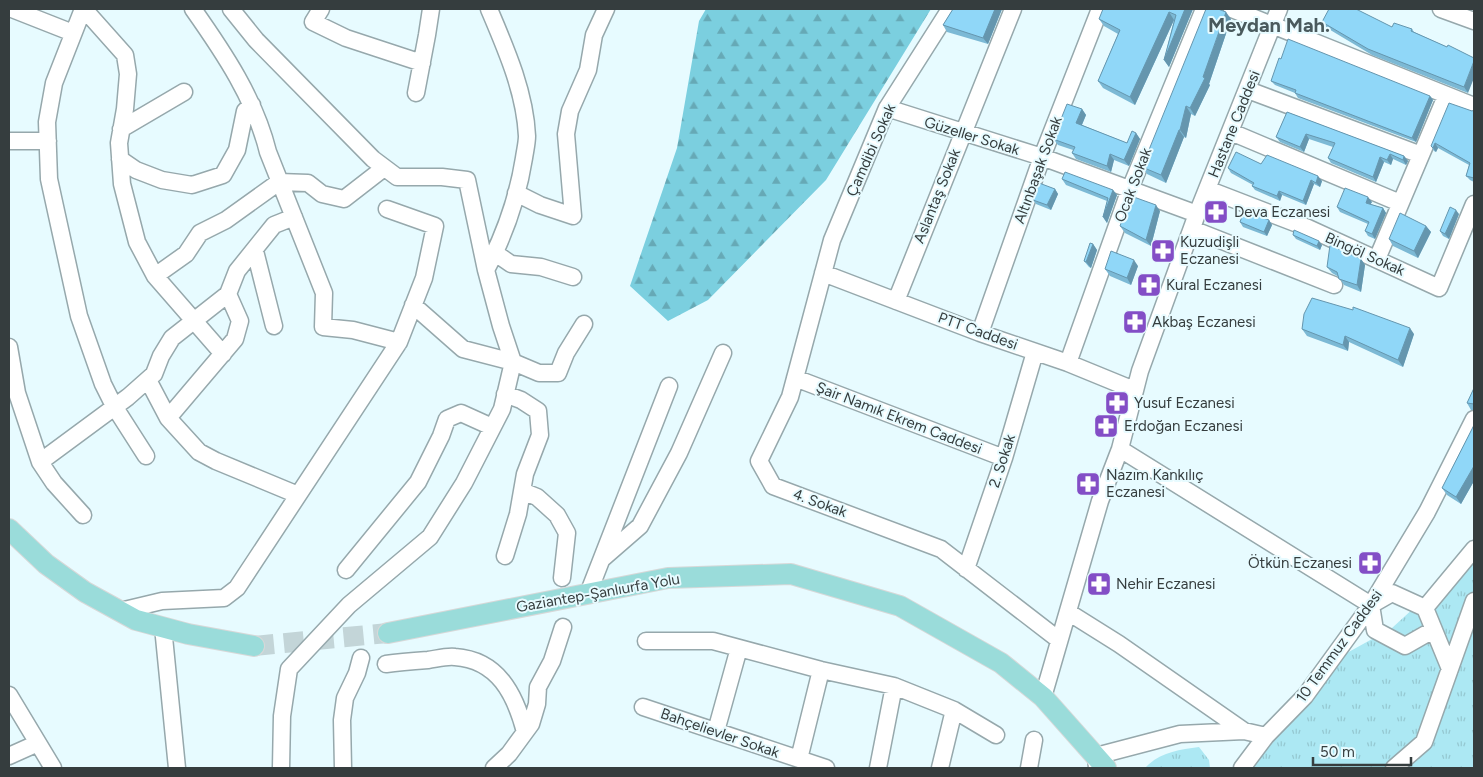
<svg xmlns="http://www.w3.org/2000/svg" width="1483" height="777" font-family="Figtree,sans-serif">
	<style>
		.grass { fill: url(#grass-tufts) }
		.forest { fill: url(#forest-firs) }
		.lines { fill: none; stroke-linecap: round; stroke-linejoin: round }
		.major-tunnel { stroke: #c3d5d8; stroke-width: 20; stroke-dasharray: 20 10; stroke-linecap: butt }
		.minor-casing { stroke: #96a8ac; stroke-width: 19 }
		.major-casing { stroke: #d7d8d8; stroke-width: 22 }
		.minor { stroke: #fff; stroke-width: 16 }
		.major { stroke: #9adcda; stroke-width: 20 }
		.wall { fill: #7cb9d5 }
		.shaded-wall { fill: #6596ae }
		.building { fill: #90d7f8; stroke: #6596ae }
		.labels { text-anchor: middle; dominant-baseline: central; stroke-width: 4; stroke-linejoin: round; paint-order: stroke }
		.street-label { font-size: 15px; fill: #353d3e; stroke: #e7fbff }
		.poi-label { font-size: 15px; fill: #353d3e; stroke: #e7fbff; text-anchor: start }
		.district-label { font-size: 20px; font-weight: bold; fill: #4a5a5d; stroke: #e7fbff }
	</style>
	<defs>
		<pattern id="grass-tufts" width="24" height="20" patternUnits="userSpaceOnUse" patternTransform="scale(1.25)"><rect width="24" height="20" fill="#ace8f3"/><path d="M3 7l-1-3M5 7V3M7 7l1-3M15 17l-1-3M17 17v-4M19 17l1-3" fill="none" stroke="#95c8d1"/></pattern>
		<pattern id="forest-firs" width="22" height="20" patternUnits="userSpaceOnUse" patternTransform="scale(1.25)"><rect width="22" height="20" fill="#7bcfdf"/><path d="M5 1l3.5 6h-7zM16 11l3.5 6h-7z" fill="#66a9b6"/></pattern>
	</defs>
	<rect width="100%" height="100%" fill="#e7fbff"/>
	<path class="grass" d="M1474,553V768H1253L1336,659L1392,628Z
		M1199,747L1209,760L1210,768H1145C1160,752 1178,750 1199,747Z"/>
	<path class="forest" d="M706,9H931L826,180L708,300L668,321L630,286L677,148L699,21Z"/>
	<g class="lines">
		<path class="major-tunnel" d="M254,646L388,633"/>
		<defs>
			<path id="minor" d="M12,9L73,33
				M83,9L54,83L47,122L49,179L79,316L103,384L114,406L146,456
				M84,9L125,55L128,74L125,109L119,143L122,184L137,242L155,276L223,354
				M193,9C224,53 255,99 268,152L324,293L323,327L353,330L399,342
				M231,9L256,40L373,159L397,177H442L467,180L486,270L501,326L513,362L502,409L464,483L430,537L349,605L289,669L282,716L281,768
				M321,9L313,22L346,38L422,63
				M950,9L887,108L832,240L790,397L759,461L773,486L941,549L1059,640
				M1232,9L1474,106
				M1441,9L1474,21
				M1248,90L1421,155
				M416,93L427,35L431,9
				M887,108L1042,157L1197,214
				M121,129L184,92
				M1231,132L1400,203
				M9,141H48
				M120,159L136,170L162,180L192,185L223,175L237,150L245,111L252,105
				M1207,189L1308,228L1439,288L1474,204
				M516,193L540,205L573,216L566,134L570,111L588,70L594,35L606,9
				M1192,229L1334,285
				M255,251L274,326
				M495,253L511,264L541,267L573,277
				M1377,259L1446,96
				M486,270C504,236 518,196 524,158C525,151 527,143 527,136C525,92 506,49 489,9
				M823,273L980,333L1068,363L1134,390
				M155,276L186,254L200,233L226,220L279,182L308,183L322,194L344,199L384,168
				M896,301L1013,9
				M413,305L463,349L513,362L539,373H558L566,353L584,324
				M980,333L1042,157L1100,9
				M9,347L17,393L40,462L54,483L83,515
				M1068,363L1130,189L1204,9
				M795,378L1004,458
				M148,380L168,418L199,452L216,461L298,495
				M505,394L521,400L538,411L540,435L525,474L518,514L505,556
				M168,418L235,339L240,321L228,294L237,271L274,225L294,217
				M1120,449L1371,605
				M40,462L128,397L154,374L161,356L172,338L228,294
				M522,491L537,497L557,515L567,533L562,578
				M602,559L640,526L679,453L723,353
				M966,569L1004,458L1035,352
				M346,570L418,482L441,436L447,419L461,413L492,427
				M588,594L669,386
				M1425,608L1474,549
				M120,611L162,601L224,598L237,588L399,342L424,278L435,226L387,209
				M1068,612L1119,644L1244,731
				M163,627L177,768
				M1433,630L1405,646L1375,630L1371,605L1392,593L1425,608L1450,669
				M646,641H713L821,670L894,686L954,710L996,735
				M386,664C400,662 414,661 428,660C436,659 446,656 455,657C498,660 515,694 525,732
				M9,695L53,768
				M1043,697L1100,501L1120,449L1140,371L1197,214L1279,9
				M643,707L826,768
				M716,731L739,648
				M9,756L38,743
				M799,759L821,670
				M343,768L342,720L345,698L357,673L361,658
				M494,768L509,754L531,724L537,704L538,687L552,661L563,627
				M878,768L894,686
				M940,768L954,710
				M1029,768L1034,740
				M1097,768L1096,756L1180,734L1244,731L1266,736L1305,696L1371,605L1427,512L1474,419
				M1242,768L1266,736
				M1394,768L1424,742L1474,601"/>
			<path id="major" d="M9,529L46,564L85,592L136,620L188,634L254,646
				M388,633L668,578L791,574L900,606L1001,663L1043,697L1106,768"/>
		</defs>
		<use href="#minor" class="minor-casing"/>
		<use href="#major" class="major-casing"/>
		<use href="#minor" class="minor"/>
		<use href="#major" class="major"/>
	</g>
	<path class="wall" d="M953,9H1002L988,44L947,32L943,25Z
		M1193,9L1169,67L1164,60L1174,20L1135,105L1103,88L1098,81L1118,34L1104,26L1099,19Z
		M1231,19L1209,84L1210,85L1195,116L1191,114L1186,138L1184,137L1166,183L1147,174L1142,167Z
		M1322,22L1412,29L1414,32L1447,47L1468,93L1372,55L1327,28Z
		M1281,59L1430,96L1433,100L1416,142L1298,98L1295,93L1275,85L1271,81Z
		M1082,109L1086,115L1082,125L1127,143L1136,133L1140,139L1129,166L1114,160L1111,172L1076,159L1072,153L1073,150L1058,145L1053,139Z
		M1474,110V182L1470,180L1466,176L1469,165L1438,148L1436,152L1434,151L1431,146Z
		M1287,112L1404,156L1408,161L1406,165L1393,159L1391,165L1384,162L1376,182L1331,163L1328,158L1333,147L1309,139L1304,152L1280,142L1276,137Z
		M1261,164L1322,181L1320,187L1314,184L1306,205L1282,195L1280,201L1255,190L1252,186L1253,185L1231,173L1228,168Z
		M1062,179L1113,190L1117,195L1107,223L1103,217L1107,201L1066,185Z
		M1055,189L1058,194L1051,210L1036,204L1033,200Z
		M1372,202L1370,204L1383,208L1386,213L1375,239L1368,236L1365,231L1368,224L1340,212L1337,207Z
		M1160,211L1151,246L1125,233L1120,226Z
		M1459,214L1449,239L1443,236L1440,231Z
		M1269,220L1272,225L1267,236L1243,227L1240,222Z
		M1426,226L1431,232L1418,258L1393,246L1389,239Z
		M1293,235L1322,245L1320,250L1296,239Z
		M1093,244L1097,250L1091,268L1089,267L1084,261Z
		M1361,259L1365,265L1361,292L1344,285L1339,277L1332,273L1327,267Z
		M1138,266L1131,285L1110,276L1105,269Z
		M1302,329L1414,334L1403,367L1349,342L1348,351L1307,336Z
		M1474,388V410H1471L1467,403Z
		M1474,425V481L1461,504L1447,495L1442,488Z"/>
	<path class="shaded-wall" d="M995,9H1002L988,44L983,38Z
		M1185,9H1193L1169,67L1164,60Z
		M1169,12L1174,20L1135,105L1130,97Z
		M1226,12L1231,19L1209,84L1210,85L1195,116L1190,108L1203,77Z
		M1474,61V78L1468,93L1464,87Z
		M1430,96L1433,100L1416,142L1412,138Z
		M1186,106L1191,114L1186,138L1180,130Z
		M1082,109L1086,115L1080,129L1076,123Z
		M1179,130L1184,137L1166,183L1161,175Z
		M1136,133L1140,139L1129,166L1124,160Z
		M1306,134L1309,139L1304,152L1300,147Z
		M1435,143L1438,148L1436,152L1433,148Z
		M1110,154L1114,160L1111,172L1107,166Z
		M1390,154L1393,159L1391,165L1387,160Z
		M1404,156L1408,161L1406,165L1403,160Z
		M1380,157L1384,162L1376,182L1373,177Z
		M1318,176L1322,181L1320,187L1316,183Z
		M1311,180L1314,184L1306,205L1303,201Z
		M1055,189L1058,194L1051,210L1047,205Z
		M1113,190L1117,195L1107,223L1103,217Z
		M1279,191L1282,195L1280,201L1277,196Z
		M1368,197L1372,202L1369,207L1366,203Z
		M1156,205L1160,211L1151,246L1146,240Z
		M1383,208L1386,213L1375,239L1372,234Z
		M1456,210L1459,214L1449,239L1445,234Z
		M1269,220L1272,225L1267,236L1264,232Z
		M1426,226L1431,232L1418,258L1414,251Z
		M1319,241L1322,245L1320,250L1317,246Z
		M1093,244L1097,250L1091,268L1086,262Z
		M1361,259L1365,265L1361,292L1357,285Z
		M1134,260L1138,266L1131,285L1127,278Z
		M1410,328L1414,334L1403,367L1398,360Z
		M1345,336L1349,342L1348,351L1343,345Z
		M1474,466V481L1461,504L1456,497Z"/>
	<path class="building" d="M953,9H995L983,38L943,25Z
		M1103,9H1185L1164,60L1176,15L1169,12L1130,97L1098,81L1120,30L1099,19Z
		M1206,9H1218L1226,12L1203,77L1205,78L1190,108L1186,106L1180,130H1179L1161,175L1142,167Z
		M1329,9H1356L1392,27L1394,23L1412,29L1411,31L1447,47L1448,45L1474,58V61L1464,87L1368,49L1322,22Z
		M1288,39L1430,96L1412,138L1295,93L1296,90L1271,81L1279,58L1281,59Z
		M1449,103L1472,111L1474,110V178L1466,176L1470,163L1435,143L1433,148L1431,146Z
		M1067,104L1082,109L1076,123L1127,143L1132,131L1136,133L1124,160L1110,154L1107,166L1072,153L1075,147L1053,139Z
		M1287,112L1404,156L1403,160L1390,154L1387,160L1380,157L1373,177L1328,158L1335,143L1306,134L1300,147L1276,137Z
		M1236,152L1261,164L1267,155L1318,176L1316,183L1311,180L1303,201L1279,191L1277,196L1252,186L1254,183L1228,168Z
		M1065,172L1113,190L1103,217L1108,198L1062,179Z
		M1039,183L1055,189L1047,205L1033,200Z
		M1345,188L1368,197L1366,203L1383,208L1372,234L1365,231L1369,222L1337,207Z
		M1131,196L1156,205L1146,240L1120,226Z
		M1450,207L1456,210L1445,234L1440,231Z
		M1244,211L1269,220L1264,232L1240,222Z
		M1400,213L1426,226L1414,251L1389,239Z
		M1294,230L1319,241L1317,246L1293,235Z
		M1090,243L1093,244L1086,262L1084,261Z
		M1330,245L1361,259L1357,285L1339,279L1337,272L1327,267Z
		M1111,251L1134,260L1127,278L1105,269Z
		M1312,298L1353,310V307L1410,328L1398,360L1345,336L1343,345L1302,329L1304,314Z
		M1474,388V404L1467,403Z
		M1474,425V466L1456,497L1442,488Z"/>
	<defs>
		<symbol id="pharmacy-square" viewBox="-11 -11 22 22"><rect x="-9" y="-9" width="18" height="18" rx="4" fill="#834ec6" stroke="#e7fbff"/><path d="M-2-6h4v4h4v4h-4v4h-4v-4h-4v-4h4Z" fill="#fff"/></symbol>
	</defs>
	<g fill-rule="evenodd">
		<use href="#pharmacy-square" x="1202" y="198" width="28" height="28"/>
		<use href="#pharmacy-square" x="1149" y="237" width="28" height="28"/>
		<use href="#pharmacy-square" x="1135" y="271" width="28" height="28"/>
		<use href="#pharmacy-square" x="1121" y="308" width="28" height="28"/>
		<use href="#pharmacy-square" x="1103" y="389" width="28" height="28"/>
		<use href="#pharmacy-square" x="1092" y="412" width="28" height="28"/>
		<use href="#pharmacy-square" x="1074" y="470" width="28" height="28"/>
		<use href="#pharmacy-square" x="1356" y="549" width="28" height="28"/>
		<use href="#pharmacy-square" x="1085" y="570" width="28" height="28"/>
	</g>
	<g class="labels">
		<g class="street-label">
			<text transform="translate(1234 124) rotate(-68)">Hastane Caddesi</text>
			<text transform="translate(972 136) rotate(17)">Güzeller Sokak</text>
			<text transform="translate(871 150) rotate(-66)">Çamdibi Sokak</text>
			<text transform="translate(1038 170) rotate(-70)">Altınbaşak Sokak</text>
			<text transform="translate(1133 185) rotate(-69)">Ocak Sokak</text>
			<text transform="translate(937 196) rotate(-68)">Aslantaş Sokak</text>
			<text transform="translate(1365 254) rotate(24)">Bingöl Sokak</text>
			<text transform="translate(978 331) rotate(20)">PTT Caddesi</text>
			<text transform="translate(899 418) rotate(21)">Şair Namık Ekrem Caddesi</text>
			<text transform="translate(1002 461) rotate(-72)">2. Sokak</text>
			<text transform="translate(820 503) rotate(20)">4. Sokak</text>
			<text transform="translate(598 593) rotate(-10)">Gaziantep-Şanlıurfa Yolu</text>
			<text transform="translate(1339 646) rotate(-54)">10 Temmuz Caddesi</text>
			<text transform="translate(720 733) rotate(19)">Bahçelievler Sokak</text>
		</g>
		<g class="poi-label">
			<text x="1234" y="212">Deva Eczanesi</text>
			<text x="1180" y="242">Kuzudişli<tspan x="1180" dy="17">Eczanesi</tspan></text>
			<text x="1166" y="285">Kural Eczanesi</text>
			<text x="1152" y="322">Akbaş Eczanesi</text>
			<text x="1134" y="403">Yusuf Eczanesi</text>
			<text x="1124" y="426">Erdoğan Eczanesi</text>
			<text x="1106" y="475">Nazım Kankılıç<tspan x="1106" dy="17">Eczanesi</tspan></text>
			<text x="1352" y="563" text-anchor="end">Ötkün Eczanesi</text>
			<text x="1116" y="584">Nehir Eczanesi</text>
		</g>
		<g class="district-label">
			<text x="1269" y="25">Meydan Mah.</text>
		</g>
	</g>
	<rect width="1483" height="777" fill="none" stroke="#353d3e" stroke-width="20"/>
	<path d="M1313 757v8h98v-8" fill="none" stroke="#353d3e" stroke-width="2.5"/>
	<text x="1320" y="757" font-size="15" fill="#353d3e" stroke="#e7fbff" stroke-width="4" paint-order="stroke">50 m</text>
</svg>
